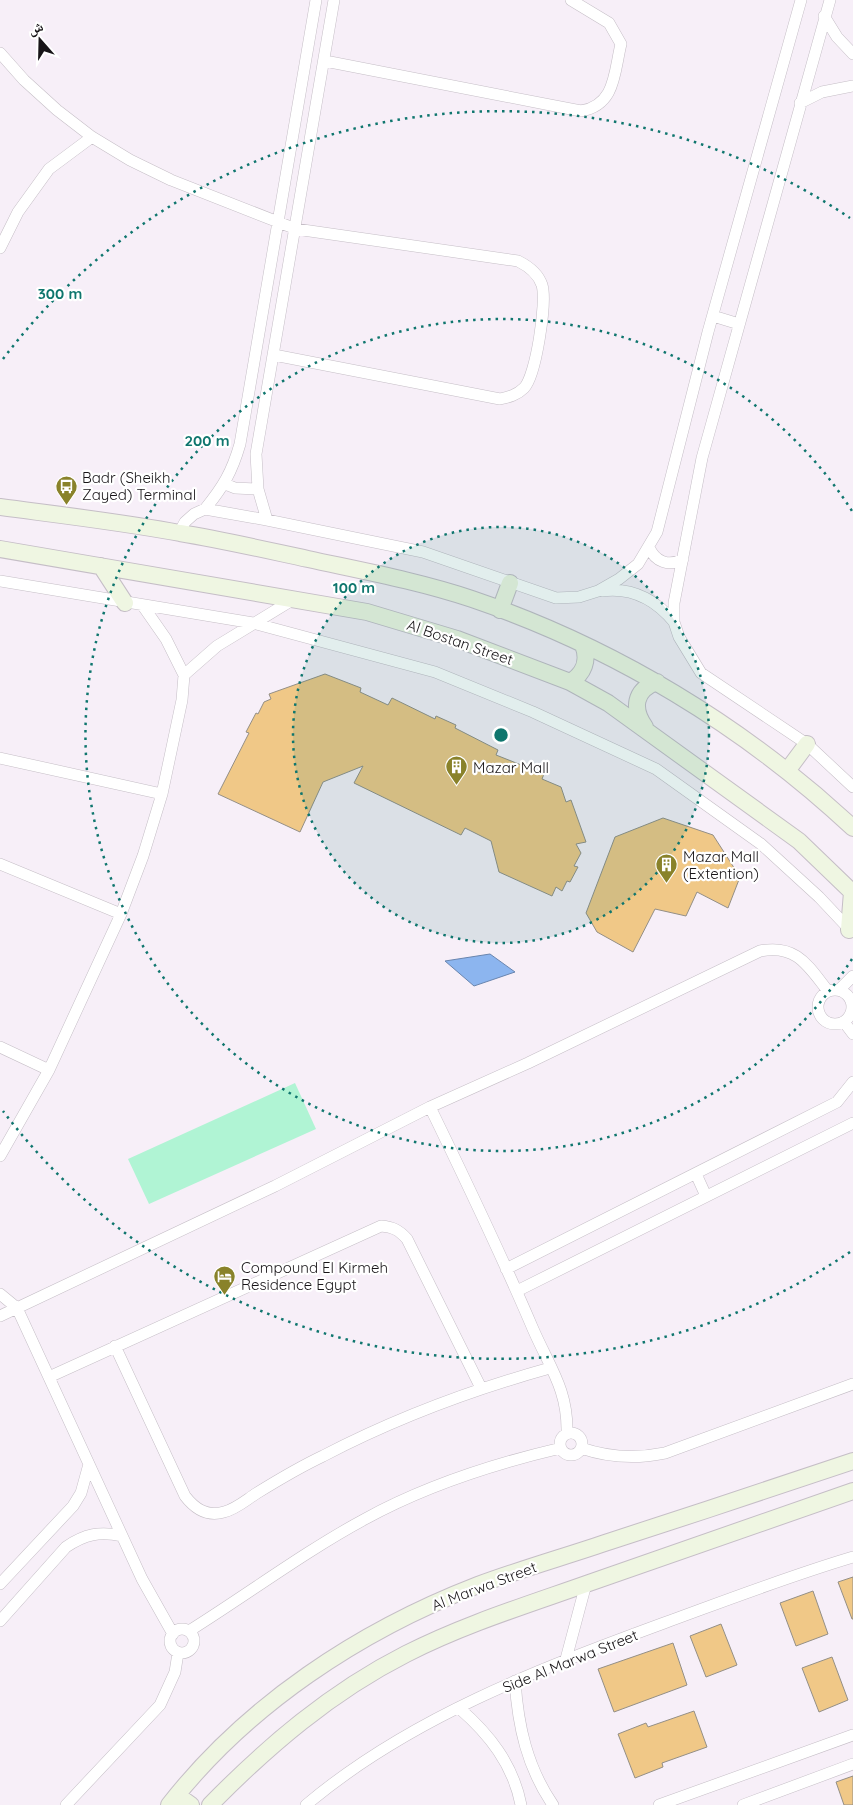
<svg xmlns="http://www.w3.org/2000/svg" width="853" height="1805" font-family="Quicksand,'Noto Naskh Arabic',sans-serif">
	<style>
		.green { fill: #b0f4d4 }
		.water { fill: #8cb5ef; stroke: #6985ae }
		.building { fill: #f0c887; stroke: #948f86 }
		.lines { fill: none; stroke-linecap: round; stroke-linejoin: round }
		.street-casing { stroke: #c5bec6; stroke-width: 12 }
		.secondary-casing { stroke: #c5bec6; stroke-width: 18 }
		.street { stroke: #fff; stroke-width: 11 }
		.secondary { stroke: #eff6e2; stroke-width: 16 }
		.ring { fill: none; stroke: #0f766e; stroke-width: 2.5; stroke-dasharray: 2.5 5 }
		.labels { text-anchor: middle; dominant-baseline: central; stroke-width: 4.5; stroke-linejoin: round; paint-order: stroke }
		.poi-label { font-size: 15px; fill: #181518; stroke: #fff; text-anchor: start }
		.street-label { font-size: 15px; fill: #181518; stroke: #fff }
		.centre { fill: #0f766e; stroke: #fff; stroke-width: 2.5 }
		.ring-label { font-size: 15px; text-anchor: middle; font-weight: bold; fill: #0f766e; stroke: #fff; stroke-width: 4.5; stroke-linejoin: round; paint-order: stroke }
	</style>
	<rect width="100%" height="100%" fill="#f7eff8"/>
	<path class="green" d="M295,1083L316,1129L149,1204L128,1159Z"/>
	<path class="water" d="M490,954L515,972L474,986L445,961Z"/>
	<path class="building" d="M325,674L361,688L360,692L388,705L392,698L435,719L436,716L456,725L455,728L498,750L496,755L544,774L542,779L561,787L566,802L571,800L586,842L576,844L581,853L574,866L578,867L570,882L567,881L562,891L556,887L552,896L499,872L491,841L465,828L461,835L354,783L363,766L323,782L300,832L218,794L249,733L246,732L256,713L258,714L264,702L271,699L269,694Z
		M663,818L713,835L740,877L728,908L697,892L686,916L655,909L633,952L597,932L586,913L615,837Z
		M853,1577V1619H852L838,1582Z
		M813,1591L828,1634L796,1646L780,1603Z
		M721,1624L737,1665L706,1677L690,1636Z
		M673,1643L687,1685L614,1712L598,1669Z
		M832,1657L848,1700L819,1712L802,1668Z
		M694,1711L707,1747L662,1763L663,1767L635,1778L618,1734L646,1723L648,1727Z
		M853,1776V1805H844L836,1782Z"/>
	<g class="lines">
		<defs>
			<path id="street" d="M830,0L702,458L674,603V622L679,637L701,673L807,744L853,787
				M824,16L837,37L853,54
				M0,53L24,80L57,110L92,137L130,160L171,180L296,229L518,261C528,266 538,273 542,285C547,302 536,376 524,388C517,395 509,397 500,399L274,355
				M325,61L581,111C616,105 614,72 621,44L609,23L571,0
				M800,103L822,92L853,86
				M0,248L18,212L49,169L92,137
				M713,316L739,324
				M225,484L235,488L258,489
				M205,509C223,487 232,472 240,444L316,0
				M267,520L258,489L256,454L334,0
				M179,533L185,522L194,514L205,509L267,520L423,552L556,598L579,597L598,591L619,579L638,564L657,532L708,332L801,0
				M649,547C655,562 669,567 683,559
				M0,581L253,623L435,672L533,712L656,769L761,844L819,897L851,931
				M602,591C632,587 655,599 674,622
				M184,675L217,646L294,599
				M0,758L162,794
				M0,864L121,914
				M818 1007a17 17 0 1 1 34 0a17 17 0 1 1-34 0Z
				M839,990L853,976
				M844,1022L853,1034
				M0,1047L49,1070
				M430,1107C466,1181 501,1254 533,1329C550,1368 568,1390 567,1433
				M0,1156L49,1070L121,914L143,856L162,794L182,700L184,675L166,639L143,606
				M696,1174L706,1196
				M506,1269L837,1102L853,1082
				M517,1291L853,1123
				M0,1294L17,1308L142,1579L173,1634
				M0,1316L275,1186L430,1107L528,1063L760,951C797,944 808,966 828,991
				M115,1346L185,1496C195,1509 207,1517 224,1512C236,1509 246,1500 257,1493C278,1480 300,1467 323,1456C396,1418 471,1390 550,1368
				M49,1377L381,1226C393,1227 399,1230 407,1239L481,1388
				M560 1444a11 11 0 1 1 22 0a11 11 0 1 1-22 0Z
				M581,1448C610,1458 636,1459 665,1453L853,1384
				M0,1584L73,1506L81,1493L89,1464
				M0,1621L66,1547C85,1534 100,1531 122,1536
				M170 1641a12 12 0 1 1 24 0a12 12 0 1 1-24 0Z
				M189,1631C248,1594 304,1552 365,1519C427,1485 493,1464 561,1448
				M566,1659L586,1584
				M515,1681C518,1726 527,1767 553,1805
				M459,1708C489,1734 513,1764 521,1805
				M66,1805L160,1705L175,1672L178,1653
				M306,1805C409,1718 539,1669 664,1623C727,1600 789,1576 853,1557
				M659,1805L853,1735
				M743,1805L853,1764"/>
			<path id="secondary" d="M0,507C60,515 121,522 180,533C223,540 266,550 308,559C363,571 418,581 472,599C613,647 744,726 853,828
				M0,549L367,612L457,639L570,682L608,703L799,841L853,893
				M101,566L125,603
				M500,610L510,583
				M570,682C584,674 589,660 583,645
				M645,727C632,709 634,690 657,682
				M787,771L807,744
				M849,930L852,892
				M177,1795L191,1805
				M169,1805C247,1705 359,1631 478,1585C521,1569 567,1556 611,1541C692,1515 772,1488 853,1461
				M210,1805C268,1746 331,1692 406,1654C465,1624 527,1605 589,1583C677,1553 765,1522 853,1491"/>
		</defs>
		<use href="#street" class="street-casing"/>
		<use href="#secondary" class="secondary-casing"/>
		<use href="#street" class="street"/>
		<use href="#secondary" class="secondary"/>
	</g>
	<circle cx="501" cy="735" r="208" fill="#0f766e" fill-opacity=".12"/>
	<g class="ring">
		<circle cx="501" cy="735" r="208"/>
		<path d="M852 959A416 416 0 1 1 852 511"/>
		<path d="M850 1252A624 624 0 0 1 3 1111M3 359A624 624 0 0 1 850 218"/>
	</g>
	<defs>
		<symbol id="bus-pin" viewBox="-11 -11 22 30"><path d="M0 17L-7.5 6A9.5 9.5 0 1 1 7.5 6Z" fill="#89822a" stroke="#fff"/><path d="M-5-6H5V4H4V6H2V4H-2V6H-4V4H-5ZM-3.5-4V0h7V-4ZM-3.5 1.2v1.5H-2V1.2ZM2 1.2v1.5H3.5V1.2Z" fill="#fff"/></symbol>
		<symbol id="building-pin" viewBox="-11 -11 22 30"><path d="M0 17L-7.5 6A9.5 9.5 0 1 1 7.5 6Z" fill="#89822a" stroke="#fff"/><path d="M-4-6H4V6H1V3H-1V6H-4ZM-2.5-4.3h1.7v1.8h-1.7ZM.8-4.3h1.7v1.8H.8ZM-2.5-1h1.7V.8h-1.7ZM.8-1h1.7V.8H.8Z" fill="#fff"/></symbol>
		<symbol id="hotel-pin" viewBox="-11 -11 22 30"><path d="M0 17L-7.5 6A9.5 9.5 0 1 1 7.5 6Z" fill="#89822a" stroke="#fff"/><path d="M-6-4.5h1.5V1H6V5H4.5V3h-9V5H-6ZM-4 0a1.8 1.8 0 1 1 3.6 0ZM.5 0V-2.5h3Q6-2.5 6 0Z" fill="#fff"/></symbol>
	</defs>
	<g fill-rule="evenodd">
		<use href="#bus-pin" x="54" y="474" width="25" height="34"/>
		<use href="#building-pin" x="444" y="754" width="25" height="34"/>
		<use href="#building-pin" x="654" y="852" width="25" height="34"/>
		<use href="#hotel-pin" x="212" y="1264" width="25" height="34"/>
	</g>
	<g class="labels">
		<g class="poi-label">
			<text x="82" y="477">Badr (Sheikh<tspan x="82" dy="17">Zayed) Terminal</tspan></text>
			<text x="473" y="767">Mazar Mall</text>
			<text x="683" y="856">Mazar Mall<tspan x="683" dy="17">(Extention)</tspan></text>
			<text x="241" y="1267">Compound El Kirmeh<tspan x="241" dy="17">Residence Egypt</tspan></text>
		</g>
		<g class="street-label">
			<text transform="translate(460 642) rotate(19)">Al Bostan Street</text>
			<text transform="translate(484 1586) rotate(-21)">Al Marwa Street</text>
			<text transform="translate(570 1661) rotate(-22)">Side Al Marwa Street</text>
		</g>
	</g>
	<circle cx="501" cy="735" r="8" class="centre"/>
	<g class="ring-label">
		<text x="60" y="299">300 m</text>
		<text x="207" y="446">200 m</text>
		<text x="354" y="593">100 m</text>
	</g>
	<g transform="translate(40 40) rotate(340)" stroke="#ffffff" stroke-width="4" paint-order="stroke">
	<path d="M0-4L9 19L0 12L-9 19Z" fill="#181518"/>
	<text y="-8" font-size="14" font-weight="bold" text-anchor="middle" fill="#181518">ش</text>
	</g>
</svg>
